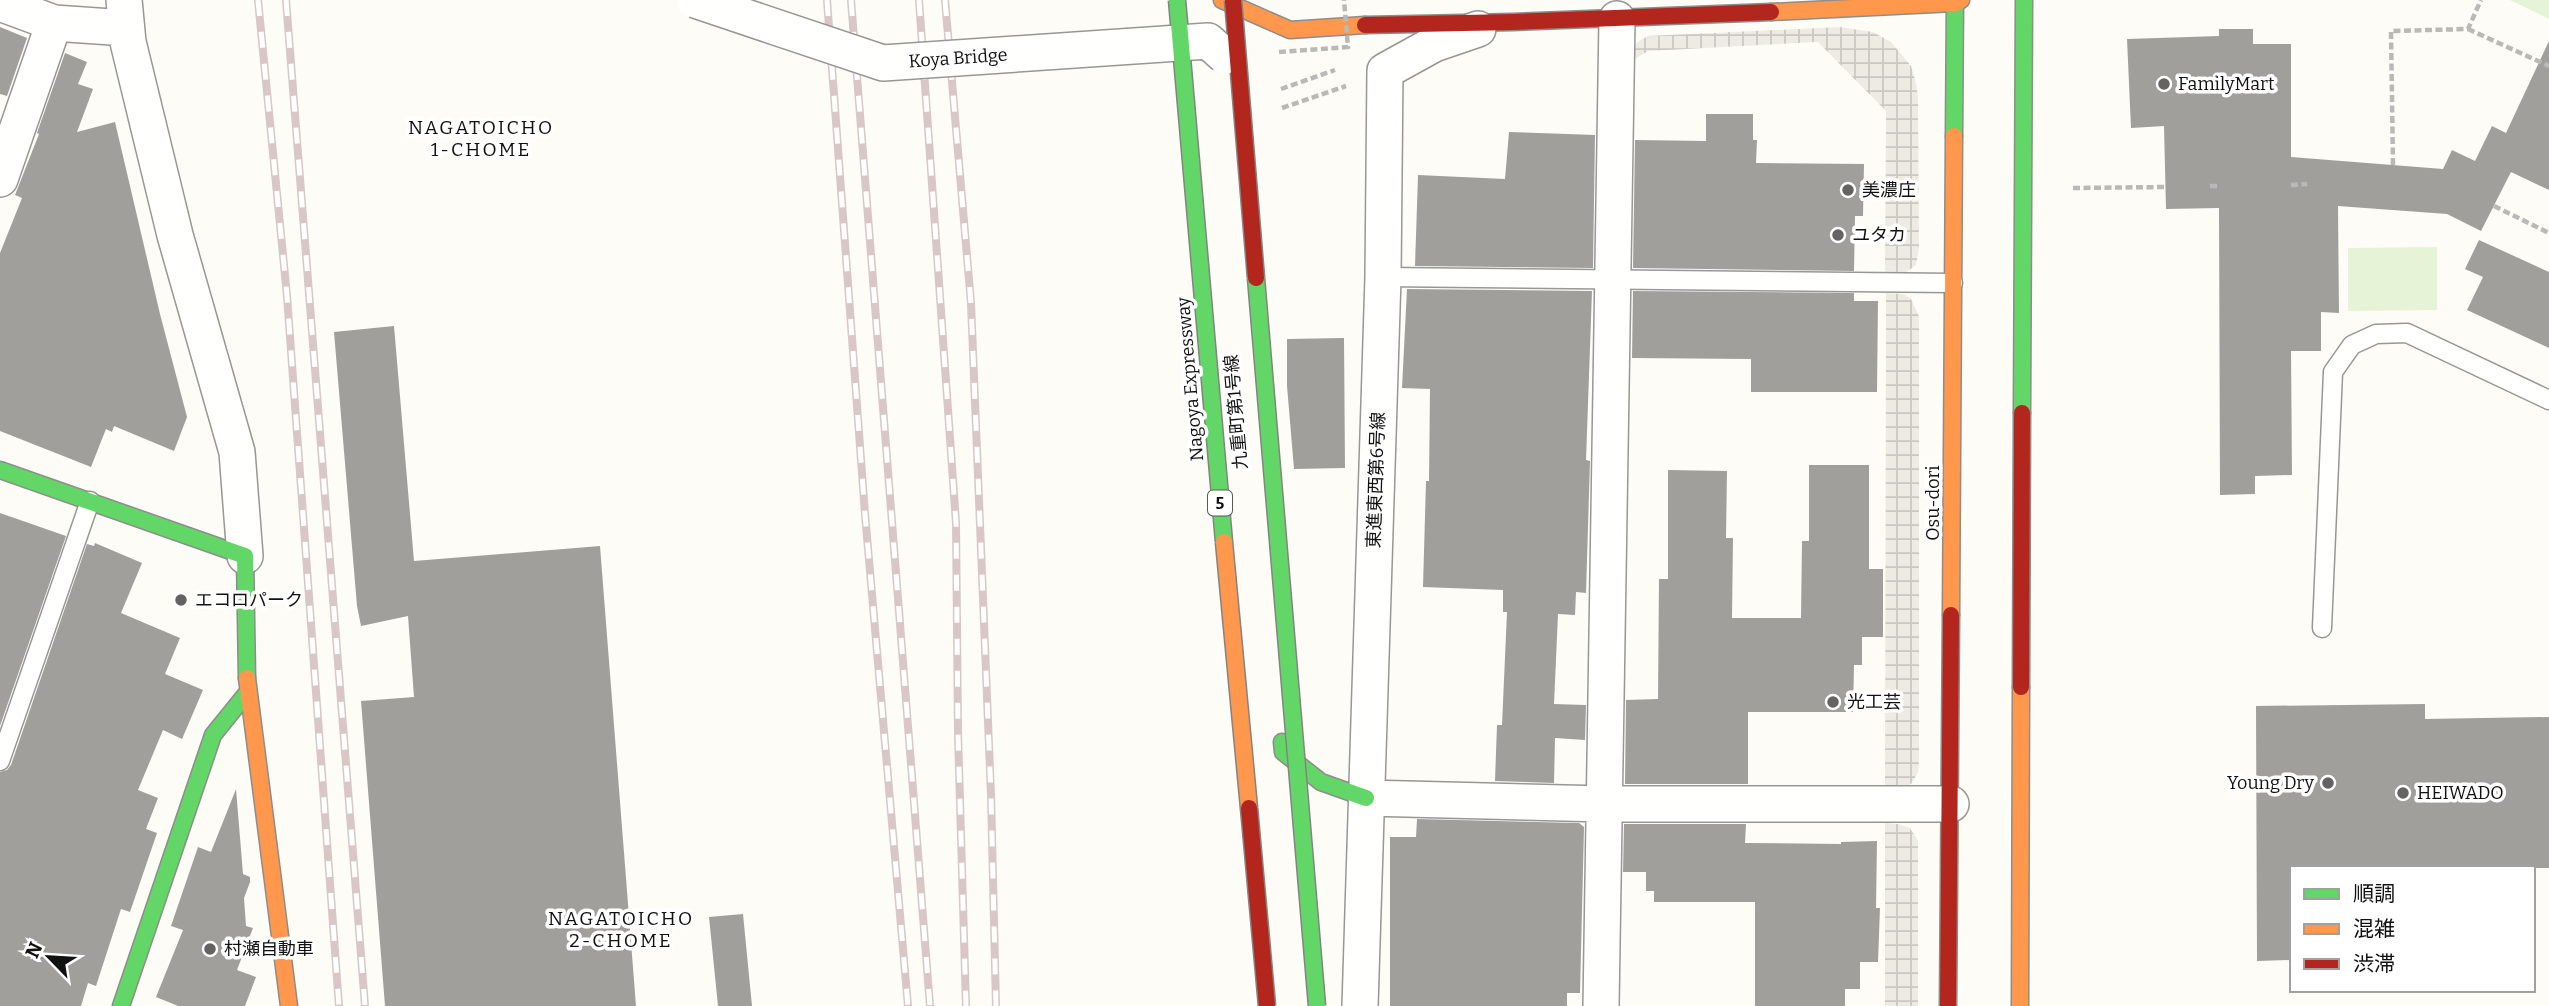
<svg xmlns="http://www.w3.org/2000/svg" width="2549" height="1006" font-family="Bitter,'Noto Sans JP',serif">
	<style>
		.green { fill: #e7f3d7 }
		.plaza { fill: url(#plaza-grid) }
		.building { fill: #a19f9c }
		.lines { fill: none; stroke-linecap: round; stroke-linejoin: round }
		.lane-casing { stroke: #979795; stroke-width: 21 }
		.street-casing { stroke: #979795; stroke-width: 38 }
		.fast-casing { stroke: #8e8d8b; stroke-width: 19 }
		.slow-casing { stroke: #8e8d8b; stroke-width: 19 }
		.jam-casing { stroke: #8e8d8b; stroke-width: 19 }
		.path { stroke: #b9b9b8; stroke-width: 4.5; stroke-dasharray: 7 3.5; stroke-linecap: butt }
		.lane { stroke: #fffffe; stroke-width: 18 }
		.street { stroke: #fffffe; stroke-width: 35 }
		.fast { stroke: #63d668; stroke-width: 16 }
		.slow { stroke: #ff974d; stroke-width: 16 }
		.jam { stroke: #b3261e; stroke-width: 16 }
		.rail-casing { stroke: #d9c6c7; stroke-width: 8 }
		.rail { stroke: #fff; stroke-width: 5; stroke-dasharray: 16; stroke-linecap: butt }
		.street-bridge-casing { stroke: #979795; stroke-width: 38; stroke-linecap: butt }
		.fast-bridge-casing { stroke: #858482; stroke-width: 19; stroke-linecap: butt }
		.slow-bridge-casing { stroke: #858482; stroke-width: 19; stroke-linecap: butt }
		.jam-bridge-casing { stroke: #858482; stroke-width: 19; stroke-linecap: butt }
		.path-bridge { stroke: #b9b9b8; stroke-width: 4.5; stroke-dasharray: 7 3.5; stroke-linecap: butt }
		.street-bridge { stroke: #fffffe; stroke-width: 35 }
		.fast-bridge { stroke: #63d668; stroke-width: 16 }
		.slow-bridge { stroke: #ff974d; stroke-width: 16 }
		.jam-bridge { stroke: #b3261e; stroke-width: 16 }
		.poi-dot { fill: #646362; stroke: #fff; stroke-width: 2.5 }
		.labels { text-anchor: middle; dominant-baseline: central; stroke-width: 7; stroke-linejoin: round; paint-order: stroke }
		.shield { fill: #fff; stroke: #585858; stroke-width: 2 }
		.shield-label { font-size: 16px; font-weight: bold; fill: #111 }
		.street-label { font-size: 18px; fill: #111; stroke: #fff }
		.poi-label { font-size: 18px; fill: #111; stroke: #fff; text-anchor: start }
		.neighbourhood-label { font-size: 19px; letter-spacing: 2px; fill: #111; stroke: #fff }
	</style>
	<defs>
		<pattern id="plaza-grid" width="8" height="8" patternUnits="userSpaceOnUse" patternTransform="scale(1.75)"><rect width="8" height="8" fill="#edebe2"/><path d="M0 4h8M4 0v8" fill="none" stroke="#cac8c1"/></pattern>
	</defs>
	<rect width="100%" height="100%" fill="#fdfcf7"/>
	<path class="green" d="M2510,0H2549V19Z
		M2437,247V310L2348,311V248Z"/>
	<path class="plaza" d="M1840,27L1873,32L1891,42L1911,66L1916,83L1918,97L1919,248L1916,265L1902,275H1885L1886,111L1818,42L1648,51L1632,61L1636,43L1648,36Z
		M1886,293L1904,294L1911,299L1919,316V762L1918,772L1912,783L1904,789H1885Z
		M1885,823L1898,824L1910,828L1918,841V1006H1885Z"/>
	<path class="building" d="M0,27L27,38L7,96L0,94Z
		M2219,29H2253V44H2291V157L2443,169L2452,150L2475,161L2492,126L2506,133L2549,41V190L2511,172L2481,231L2447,214L2338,206L2339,313L2321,312V351H2291L2292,475L2255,476V494L2220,495L2219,208L2166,209L2164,126L2131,128L2127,39L2219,36Z
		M65,53L87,62L78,84L93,89L77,132L115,122L160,314L187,417L174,451L114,426L112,432L106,429L91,467L0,431V253L22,198L15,195L39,134L37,133Z
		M1706,114H1753V140H1757L1756,163L1864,164L1863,216H1855L1854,271L1633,268L1635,140L1706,141Z
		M1509,132L1595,135L1593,268L1415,266L1418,175L1505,179Z
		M2479,240L2549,272V348L2467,310L2483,277L2465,269Z
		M1407,289L1592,291L1586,460L1590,461L1586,593L1576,592L1575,615L1558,614L1554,704L1586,705L1585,740L1555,738L1554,783L1495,781L1497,725H1502L1507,612H1503V590L1423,587L1426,481H1429L1430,389L1402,388Z
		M1633,291L1854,293V301H1878L1877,392H1751V359L1632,358Z
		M394,326L414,561L600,546L636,1006H385L361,701L414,697L408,616L361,626L357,606L334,332Z
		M1344,338L1345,468L1294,469L1287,386V339Z
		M1809,465H1869V569H1883V637H1862V665H1854L1853,712H1748V784H1625L1626,700L1658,699L1659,579H1668V470L1727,471L1726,538H1733L1732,618H1801L1802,541H1809Z
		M0,513L66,536L0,726Z
		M95,543L142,563L121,613L180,638L165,674L203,690L182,739L163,730L138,790L158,798L146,829L157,833L130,912L121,909L96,986L88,983L81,1006H0V772L7,770L11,765L87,544L94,546Z
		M2425,704V719L2549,717V868H2292V960L2257,961L2256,706Z
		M236,789L243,874L250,877V882L244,898L246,926L253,928L237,970L256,977L245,1006H178L156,997L183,930L171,926L198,847L211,852Z
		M1417,819L1579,823L1584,827L1580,993H1567V1006H1390V837H1416Z
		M1624,824H1746L1745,843L1841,844V842L1877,841L1876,908H1880L1878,962H1860V989H1845V1006H1755V902H1654V891H1646V872H1623Z
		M743,914L752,1006H718L709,917Z"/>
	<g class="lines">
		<defs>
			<path id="lane" d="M1383,277L1953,283
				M2322,628L2333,372L2352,345L2376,334L2407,333L2549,400
				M0,761L90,501"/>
			<path id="street" d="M124,0L128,42L175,235L237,452L245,556
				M0,3L54,23L126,28
				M0,179L54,23
				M1366,798L1605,804H1951
				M1360,1006L1383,277L1385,71L1434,44L1478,29
				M1601,1006L1617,19"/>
			<path id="fast" d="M1954,136L1955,0
				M2022,413L2024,0
				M0,470L245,556L247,678
				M1282,742L1283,752L1321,782L1366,798
				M121,1006L213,735L247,693"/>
			<path id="slow" d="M1222,0L1290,30L1365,25
				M1771,12L1955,3L1961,0
				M1951,615L1954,136
				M247,678L289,1006
				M2020,1006L2021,687"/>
			<path id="jam" d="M1365,25L1513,22L1771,12
				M2021,687L2022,413
				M1948,1006L1951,615"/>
		</defs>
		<use href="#lane" class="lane-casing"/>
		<use href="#street" class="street-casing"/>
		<use href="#fast" class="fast-casing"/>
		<use href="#slow" class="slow-casing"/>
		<use href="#jam" class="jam-casing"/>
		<path class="path" d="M2468,29L2549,66
			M1281,89L1335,70
			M1282,108L1346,86
			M2393,165L2391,31L2468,29L2481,0
			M2291,185L2307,184
			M2210,186H2219
			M2073,188L2166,187
			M2494,206L2549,233"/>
		<use href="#lane" class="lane"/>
		<use href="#street" class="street"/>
		<use href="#fast" class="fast"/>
		<use href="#slow" class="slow"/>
		<use href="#jam" class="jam"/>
		<defs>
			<path id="rail" d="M258,0L287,296L339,1006
				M286,0L365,1006
				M827,0L865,514L908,1006
				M851,0L930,1006
				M919,0L956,523L958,734L966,1006
				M945,0L971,303L991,795L996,1006"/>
		</defs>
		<use href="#rail" class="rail-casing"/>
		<use href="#rail" class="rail"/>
		<defs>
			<path id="street-bridge" d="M695,0L883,63L1208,41L1225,56"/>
			<path id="fast-bridge" d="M1177,0L1224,542
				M1256,278L1317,1006"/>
			<path id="slow-bridge" d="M1224,542L1249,808"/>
			<path id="jam-bridge" d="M1233,0L1256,278
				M1249,808L1267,1006"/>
		</defs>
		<use href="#street-bridge" class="street-bridge-casing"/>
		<use href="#fast-bridge" class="fast-bridge-casing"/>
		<use href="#slow-bridge" class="slow-bridge-casing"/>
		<use href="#jam-bridge" class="jam-bridge-casing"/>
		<path class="path-bridge" d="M1279,52L1348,47L1344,0"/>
		<use href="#street-bridge" class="street-bridge"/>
		<use href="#fast-bridge" class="fast-bridge"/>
		<use href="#slow-bridge" class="slow-bridge"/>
		<use href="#jam-bridge" class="jam-bridge"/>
	</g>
	<g class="poi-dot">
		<circle cx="2164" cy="84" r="7"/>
		<circle cx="1848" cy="190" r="7"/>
		<circle cx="1838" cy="235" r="7"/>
		<circle cx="181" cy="600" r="7"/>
		<circle cx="1833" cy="702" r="7"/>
		<circle cx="2328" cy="783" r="7"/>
		<circle cx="2403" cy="793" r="7"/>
		<circle cx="210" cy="949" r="7"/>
	</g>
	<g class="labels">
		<rect class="shield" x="1208" y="490.5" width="24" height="25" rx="5"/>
		<g class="shield-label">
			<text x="1220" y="503">5</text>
		</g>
		<g class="street-label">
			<text transform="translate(958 58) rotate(-4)">Koya Bridge</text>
			<text transform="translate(1190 379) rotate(-95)">Nagoya Expressway</text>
			<text transform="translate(1236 412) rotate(-95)">九重町第1号線</text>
			<text transform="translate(1376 480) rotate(-88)">東進東西第6号線</text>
			<text transform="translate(1933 503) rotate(-90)">Osu-dori</text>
		</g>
		<g class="poi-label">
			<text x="2178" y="84">FamilyMart</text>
			<text x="1862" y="190">美濃庄</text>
			<text x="1852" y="235">ユタカ</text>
			<text x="195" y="600">エコロパーク</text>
			<text x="1847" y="702">光工芸</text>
			<text x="2314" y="783" text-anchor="end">Young Dry</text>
			<text x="2417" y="793">HEIWADO</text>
			<text x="224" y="949">村瀬自動車</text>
		</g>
		<g class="neighbourhood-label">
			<text x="481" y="127">NAGATOICHO<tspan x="481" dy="22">1-CHOME</tspan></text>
			<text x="621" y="918">NAGATOICHO<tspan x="621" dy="22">2-CHOME</tspan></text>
		</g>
	</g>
	<rect x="2290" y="866" width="245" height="126" fill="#ffffff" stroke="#a0a0a0" stroke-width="2"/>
	<rect x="2304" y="889" width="35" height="10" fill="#63d668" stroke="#a0a0a0" stroke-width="2"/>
	<text x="2353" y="901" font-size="21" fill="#111111">順調</text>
	<rect x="2304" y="924" width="35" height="10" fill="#ff974d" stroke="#a0a0a0" stroke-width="2"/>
	<text x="2353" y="936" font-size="21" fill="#111111">混雑</text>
	<rect x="2304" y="959" width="35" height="10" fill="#b3261e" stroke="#a0a0a0" stroke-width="2"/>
	<text x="2353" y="971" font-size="21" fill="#111111">渋滞</text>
	<g transform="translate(49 957) rotate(295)" stroke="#ffffff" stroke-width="5" paint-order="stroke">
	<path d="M0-5L12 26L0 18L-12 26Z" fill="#111111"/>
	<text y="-10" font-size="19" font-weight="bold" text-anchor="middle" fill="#111111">N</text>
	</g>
</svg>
